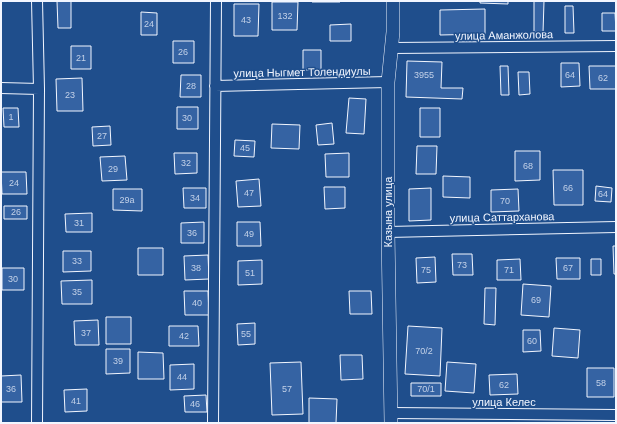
<svg xmlns="http://www.w3.org/2000/svg" width="617" height="424" font-family="Arial,sans-serif">
	<style>
		.building { fill: #3563a3; stroke: #f2f6ff }
		.lines { fill: none; stroke-linecap: round; stroke-linejoin: round }
		.minor-casing { stroke: #f2f6ff; stroke-width: 12 }
		.tertiary-casing { stroke: #f2f6ff; stroke-width: 14 }
		.minor { stroke: #1f4e8c; stroke-width: 10 }
		.tertiary { stroke: #1f4e8c; stroke-width: 13 }
		.labels { text-anchor: middle; dominant-baseline: central; stroke-width: 3; stroke-linejoin: round; paint-order: stroke }
		.number-label { font-size: 9px; fill: #c3d1e8 }
		.street-label { font-size: 11px; fill: #f2f6ff; stroke: #1f4e8c }
	</style>
	<rect width="100%" height="100%" fill="#1f4e8c"/>
	<path class="building" d="M57,1H71V28H58Z
		M312,1H340V2H312Z
		M480,1H508V4L480,3Z
		M534,1H544L543,33L534,32Z
		M272,2H298L297,30H272Z
		M234,4H259L258,36H234Z
		M565,6H573L574,33H565Z
		M485,9V34L440,35V10Z
		M141,12L157,13V35H141Z
		M602,13H615L616,31H602Z
		M351,24V41H330V25Z
		M173,41H194V63H173Z
		M71,46H91V69H71Z
		M303,50H321V70H303Z
		M407,61L442,62L441,88H463L462,99L406,97Z
		M561,63H579L580,86L561,87Z
		M500,66H508L509,95H501Z
		M589,66H616V89H590Z
		M518,72H529L530,94L519,95Z
		M181,75H201V97H180Z
		M82,78L83,111H57L56,79Z
		M349,98L366,99L364,134L346,133Z
		M177,107H198V129H177Z
		M3,108H18L19,127H4Z
		M420,108H440V137H420Z
		M332,123L334,144L318,145L316,125Z
		M272,124L300,125L299,149L271,148Z
		M110,126L111,145L93,146L92,127Z
		M235,140L255,141L254,157L234,156Z
		M417,146H437L436,174H416Z
		M515,151H540V180L515,181Z
		M174,153H197V173L175,174Z
		M349,153V177H326L325,154Z
		M125,156L127,180L102,181L100,157Z
		M553,170H583V205H554Z
		M1,172H26L27,194H2Z
		M443,176L470,177V198L443,197Z
		M259,179L261,206L238,207L236,181Z
		M596,186L612,188L611,202L595,201Z
		M324,187H345V208L325,209Z
		M183,188H206V208H184Z
		M431,188V220L409,221V189Z
		M113,189H142V211L113,210Z
		M518,189L519,211L491,212V190Z
		M4,206H27V219H4Z
		M92,213V232H66L65,214Z
		M204,222V243H181V223Z
		M237,222H260L261,246H237Z
		M613,246H616V274H614Z
		M138,248H163V275H138Z
		M63,251H91V271L63,272Z
		M452,254H472L473,275H453Z
		M208,255L209,279L185,280L184,256Z
		M435,257L436,282L417,283L416,258Z
		M556,258H580V279H557Z
		M520,259L521,280H497V260Z
		M591,259H601V275H591Z
		M262,260V284L238,285V261Z
		M2,268H24V290H2Z
		M92,280V304H62L61,281Z
		M523,284L551,286L549,317L521,315Z
		M485,288H496L495,325L484,324Z
		M184,291H208L209,315H185Z
		M349,291H371L372,314H350Z
		M106,317H131V344H106Z
		M98,320L99,345H75L74,321Z
		M255,323V344L238,345L237,324Z
		M169,326H198L199,346H169Z
		M408,326L442,328L440,376L405,374Z
		M554,328L580,330L578,358L552,356Z
		M523,330H540L541,351L523,352Z
		M106,349H130V373L106,374Z
		M138,352L163,353L164,379H138Z
		M340,355H362L363,379L341,380Z
		M301,362L303,414L272,415L270,363Z
		M447,362L476,364L474,393L445,391Z
		M194,364V389L170,390V365Z
		M587,368H614V397H587Z
		M517,374L518,394L490,395L489,375Z
		M21,375L22,402H1V376Z
		M411,383H441V396H411Z
		M87,389V411L65,412L64,390Z
		M206,395L207,412H185L184,396Z
		M309,398L337,399L336,423H309Z"/>
	<g class="lines">
		<defs>
			<path id="minor" d="M392,48L616,46
				M215,86L388,82
				M1,88L39,89
				M388,232L616,227
				M391,413L616,415
				M37,423L39,89L37,1
				M213,423L216,1"/>
			<path id="tertiary" d="M391,423L388,232V82L393,32V1"/>
		</defs>
		<use href="#minor" class="minor-casing"/>
		<use href="#tertiary" class="tertiary-casing"/>
		<use href="#minor" class="minor"/>
		<use href="#tertiary" class="tertiary"/>
	</g>
	<g class="labels">
		<g class="number-label">
			<text x="285" y="16">132</text>
			<text x="246" y="20">43</text>
			<text x="149" y="24">24</text>
			<text x="183" y="52">26</text>
			<text x="81" y="58">21</text>
			<text x="424" y="75">3955</text>
			<text x="570" y="75">64</text>
			<text x="603" y="78">62</text>
			<text x="191" y="86">28</text>
			<text x="70" y="95">23</text>
			<text x="11" y="117">1</text>
			<text x="187" y="118">30</text>
			<text x="102" y="136">27</text>
			<text x="245" y="148">45</text>
			<text x="186" y="163">32</text>
			<text x="528" y="166">68</text>
			<text x="113" y="169">29</text>
			<text x="14" y="183">24</text>
			<text x="568" y="188">66</text>
			<text x="249" y="193">47</text>
			<text x="603" y="194">64</text>
			<text x="195" y="198">34</text>
			<text x="127" y="200">29а</text>
			<text x="505" y="201">70</text>
			<text x="16" y="212">26</text>
			<text x="79" y="223">31</text>
			<text x="192" y="233">36</text>
			<text x="249" y="234">49</text>
			<text x="77" y="261">33</text>
			<text x="462" y="265">73</text>
			<text x="196" y="268">38</text>
			<text x="568" y="268">67</text>
			<text x="426" y="270">75</text>
			<text x="509" y="270">71</text>
			<text x="250" y="273">51</text>
			<text x="13" y="279">30</text>
			<text x="77" y="292">35</text>
			<text x="536" y="300">69</text>
			<text x="197" y="303">40</text>
			<text x="86" y="333">37</text>
			<text x="246" y="334">55</text>
			<text x="184" y="336">42</text>
			<text x="532" y="341">60</text>
			<text x="424" y="351">70/2</text>
			<text x="118" y="361">39</text>
			<text x="182" y="377">44</text>
			<text x="601" y="383">58</text>
			<text x="504" y="385">62</text>
			<text x="11" y="389">36</text>
			<text x="287" y="389">57</text>
			<text x="426" y="389">70/1</text>
			<text x="76" y="401">41</text>
			<text x="195" y="404">46</text>
		</g>
		<g class="street-label">
			<text transform="translate(504 35) rotate(-1)">улица Аманжолова</text>
			<text transform="translate(302 72) rotate(-1)">улица Ныгмет Толендиулы</text>
			<text transform="translate(388 212) rotate(-90)">Казына улица</text>
			<text transform="translate(502 217) rotate(-1)">улица Саттарханова</text>
			<text x="504" y="402">улица Келес</text>
		</g>
	</g>
	<rect width="617" height="424" fill="none" stroke="#f2f6ff" stroke-width="4"/>
</svg>
